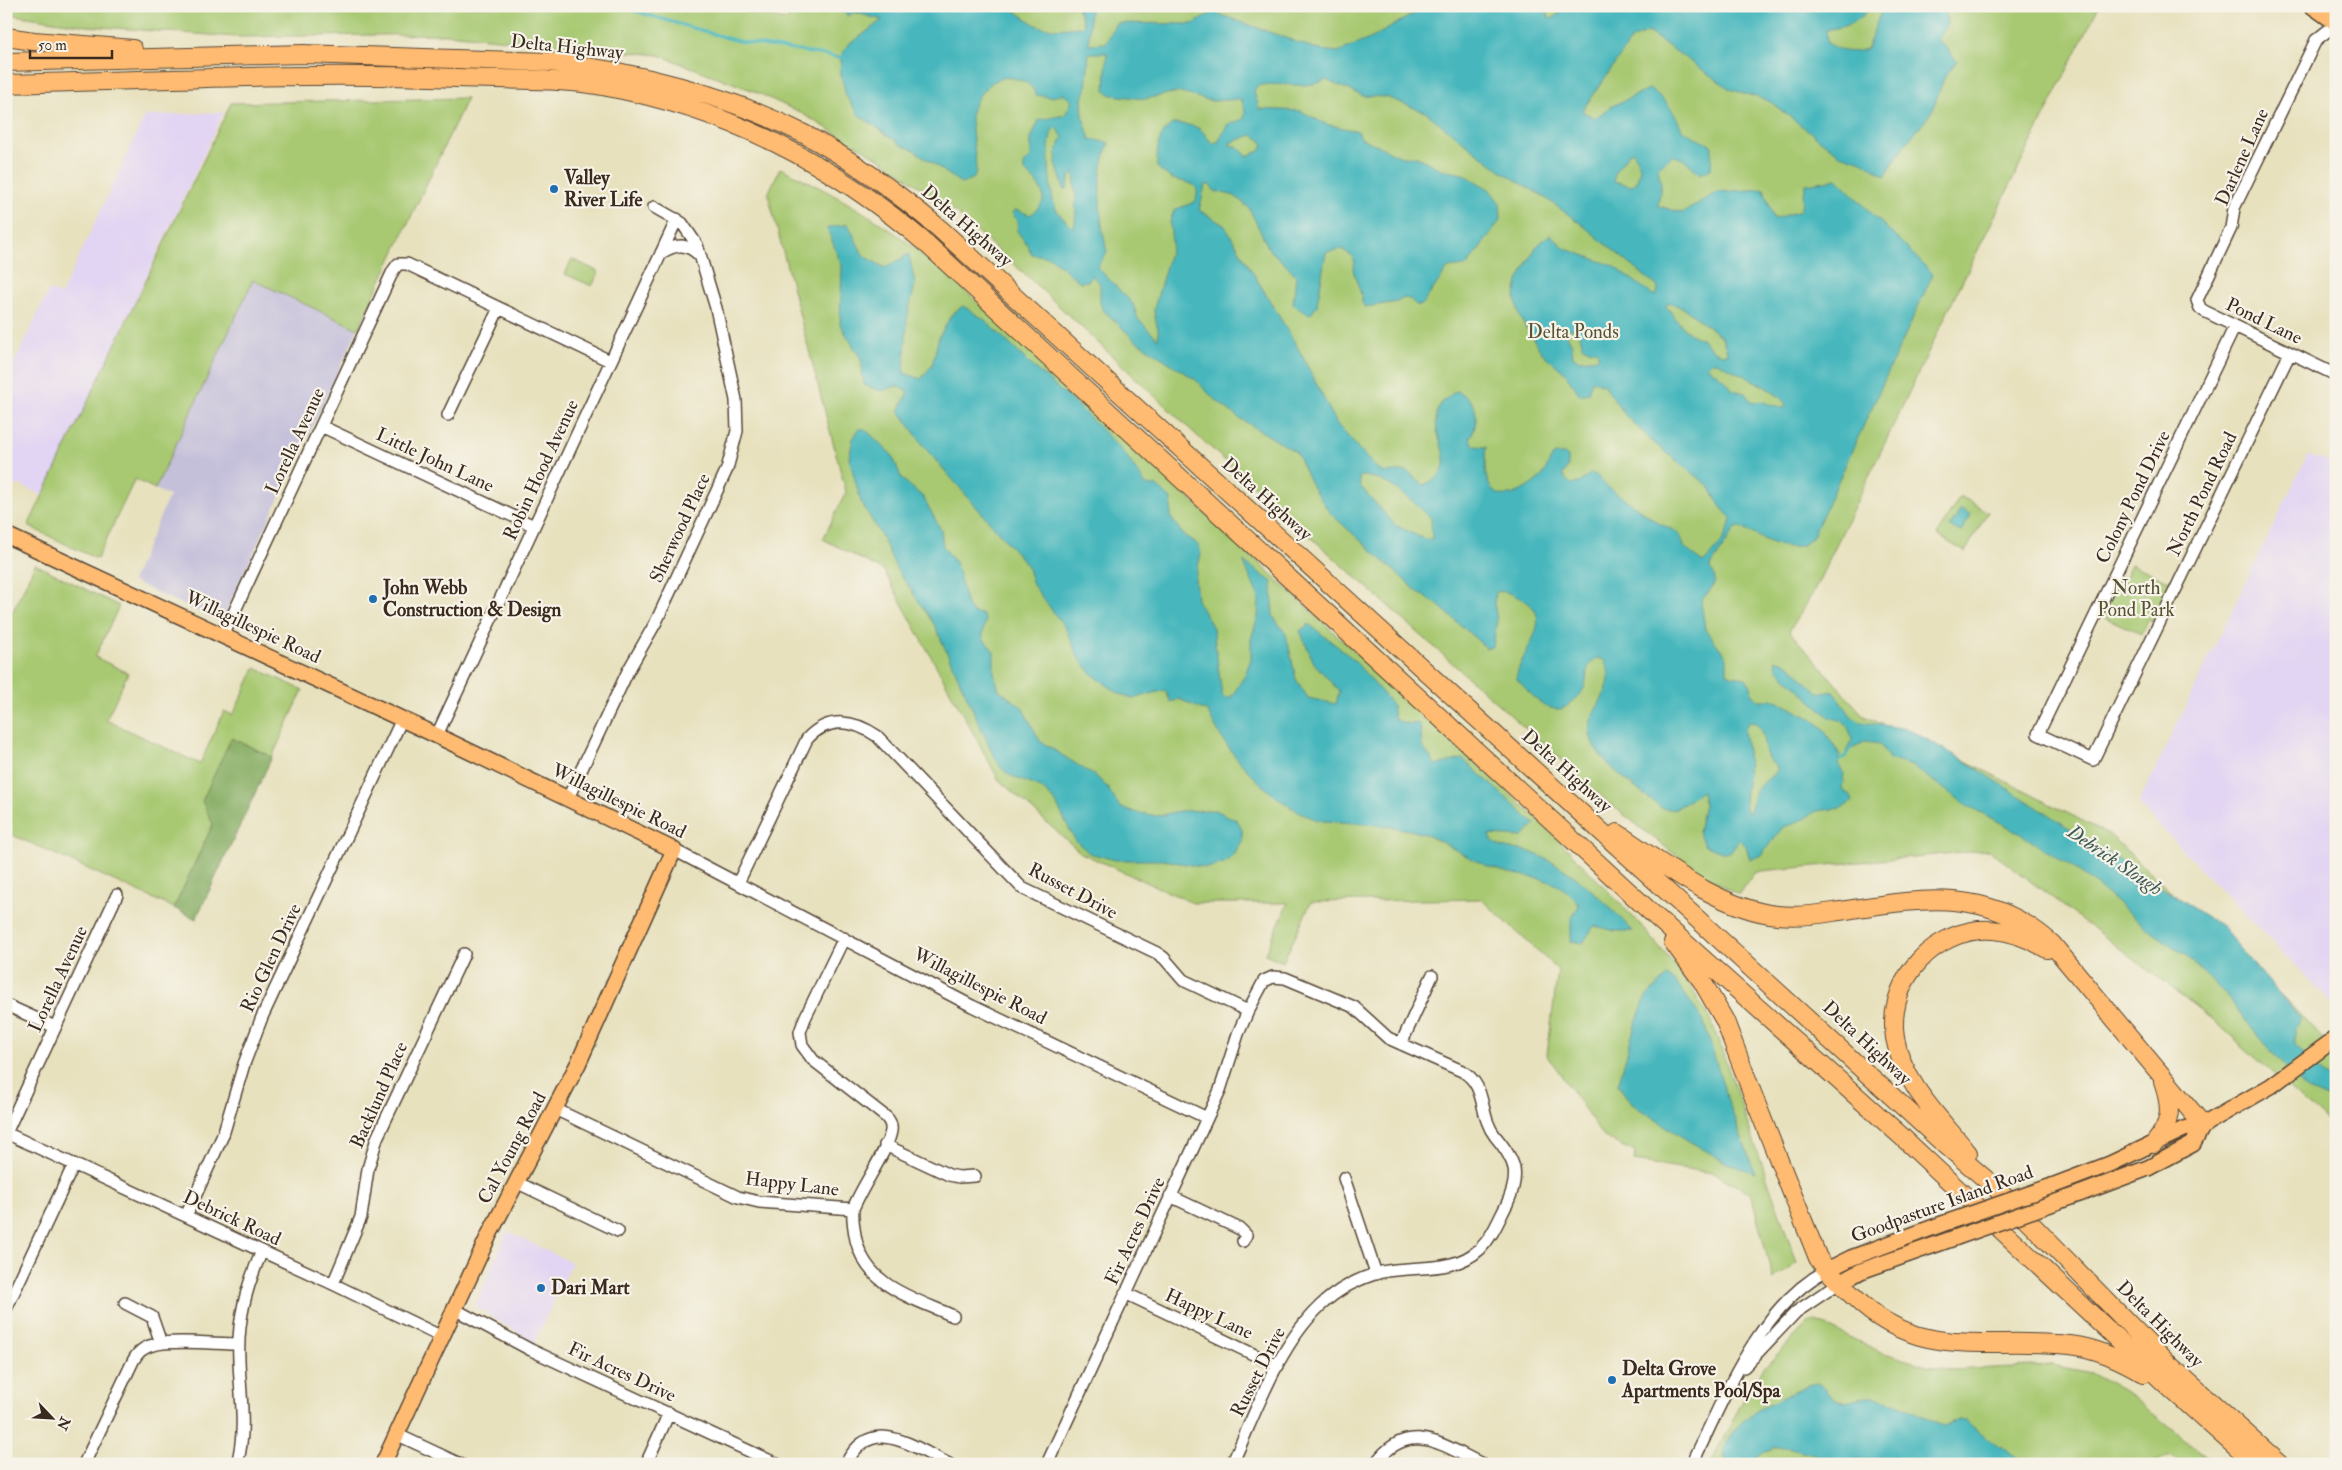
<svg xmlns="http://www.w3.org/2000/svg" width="2342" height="1470" font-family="'IM FELL Double Pica',serif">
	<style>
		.built { fill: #e2d4f3 }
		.industrial { fill: #c5c0da }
		.green { fill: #a8c972; stroke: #727a48 }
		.forest { fill: #86ad64; stroke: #606c41 }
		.water { fill: #47b7bd; stroke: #41706e; fill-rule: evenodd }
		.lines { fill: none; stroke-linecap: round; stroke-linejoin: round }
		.stream { stroke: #47b7bd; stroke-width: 3 }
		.minor-casing { stroke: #554536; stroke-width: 14 }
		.major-casing { stroke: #554536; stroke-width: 18 }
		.highway-casing { stroke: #554536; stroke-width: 20 }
		.minor { stroke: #fff; stroke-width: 11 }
		.major { stroke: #febb71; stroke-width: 15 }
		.highway { stroke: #febb71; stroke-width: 18 }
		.major-bridge-casing { stroke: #554536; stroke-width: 18; stroke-linecap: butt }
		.major-bridge { stroke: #febb71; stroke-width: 15 }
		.poi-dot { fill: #1f6fb2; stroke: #f7f3e8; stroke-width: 2 }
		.labels { text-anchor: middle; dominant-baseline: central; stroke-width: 4.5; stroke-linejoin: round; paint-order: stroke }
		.street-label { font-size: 19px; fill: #3b2a1e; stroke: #f7f3e8 }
		.poi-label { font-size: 19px; font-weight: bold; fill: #3b2a1e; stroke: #f7f3e8; text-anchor: start }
		.park-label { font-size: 19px; fill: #565233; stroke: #f7f3e8 }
		.water-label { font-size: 20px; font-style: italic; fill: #3f5b56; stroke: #f7f3e8 }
	</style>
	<rect width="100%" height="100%" fill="#f7f3e8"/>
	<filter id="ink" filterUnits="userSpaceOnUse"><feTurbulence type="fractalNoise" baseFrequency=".02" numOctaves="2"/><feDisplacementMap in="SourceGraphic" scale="10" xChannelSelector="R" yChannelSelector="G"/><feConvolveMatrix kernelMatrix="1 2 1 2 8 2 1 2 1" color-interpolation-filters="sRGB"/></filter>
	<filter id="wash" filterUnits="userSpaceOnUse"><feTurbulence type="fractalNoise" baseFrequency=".0096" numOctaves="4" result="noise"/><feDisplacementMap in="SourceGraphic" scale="20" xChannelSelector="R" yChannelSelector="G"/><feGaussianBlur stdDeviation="1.12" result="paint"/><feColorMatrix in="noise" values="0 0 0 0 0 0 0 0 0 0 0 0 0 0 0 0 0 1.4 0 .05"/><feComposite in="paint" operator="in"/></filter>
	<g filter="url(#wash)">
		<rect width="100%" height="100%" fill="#e7e1be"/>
		<path class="built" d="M224,112L43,496L18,484L17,487L6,482V380L49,290L61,295L145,116Z
			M2308,454L2336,464V1008L2138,804Z
			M507,1231L572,1263L534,1343L475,1306Z"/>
		<path class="industrial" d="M253,280L358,329L221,622L132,581L169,496L155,489Z"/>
		<path class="green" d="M6,6H717L787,20L794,6H2099L1960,286L1814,591L1789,631L1864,716L1962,759L2110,835L2285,999L2336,1054V1130L2209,1016L1989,850L1761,871L1754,873L1739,895L1696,871L1609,803L1192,431L1028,277L956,213L885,162L801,113L754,91L659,55L447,34L236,37L88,26L13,15L6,13Z
			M467,98L358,329L253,280L155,489L135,479L97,559L28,526L231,103Z
			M780,168C842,197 894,228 947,274L1420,712L1543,824L1639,923L1685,977L1712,1023L1797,1263L1773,1280L1751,1193L1713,1173L1634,1161L1635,1152L1604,1137L1547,1055L1558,970L1481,899L1311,902L1283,962L1265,954L1288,903H1193L1081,853L999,780L884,571L823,539L846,492L768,194Z
			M572,259L599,272L592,286L565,274Z
			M1960,496L1988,512L1965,552L1937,535Z
			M35,564L119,606L95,657L128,673L106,720L200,764L224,711L233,715L255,668L303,690L272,757L232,738L213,824L174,908L6,832V626Z
			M2131,564L2171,582L2152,622L2148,620L2141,634L2102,616L2121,576L2125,578Z
			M1815,1321L1881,1352L1927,1366L1954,1370L2052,1365L2091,1373L2131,1396L2215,1464H2181L2170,1455L2151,1464H1710L1749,1389L1765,1367L1808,1323Z"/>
		<path class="forest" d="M231,738L272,757L196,919L174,908L213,824L202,801Z"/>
		<path class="water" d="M835,6L915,8L1008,6L1034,24L1041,27L1056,29L1081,27L1084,24L1077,6H1090L1089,44L1106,43L1116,23L1193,24L1213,12L1319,50L1338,52L1372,38L1427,6H1553L1548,12V16L1552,19L1560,12L1563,6H1877C1867,10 1865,15 1857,20C1848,26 1837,28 1826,30L1827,43C1841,52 1851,54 1867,49L1881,11L1877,6H1946L1947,25L1938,39L1957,61L1944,78L1931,114L1906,143L1885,176L1862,161L1839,154L1769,101L1730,89L1648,32L1632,39L1582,111L1595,118L1610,107L1649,89C1666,99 1675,112 1682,130L1712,146L1711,169L1700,174L1685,160L1672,155L1658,168L1661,183L1658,206L1683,213L1717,192L1764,189L1774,219L1800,211L1806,184L1837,179L1933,274L1812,538C1791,559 1763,538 1740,527L1736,528L1712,564L1711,568C1720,584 1711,588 1701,601L1705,629L1727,657V673L1731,676L1746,678L1751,686L1752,695L1759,700H1776L1813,720L1822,727L1840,755L1837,762L1844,772L1842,790L1851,796L1853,802L1841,808L1817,811L1794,824L1783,827L1761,855L1750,860L1746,846L1740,840L1731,851L1725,853L1705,846L1698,832L1704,805L1702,791C1688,799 1679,813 1661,808C1642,792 1598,763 1591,738C1582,710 1623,690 1604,660L1598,658C1583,666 1589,675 1584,688C1583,692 1577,696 1574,700C1553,724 1532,695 1516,678C1521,650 1558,618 1522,599C1513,595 1505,590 1496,592L1494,603L1497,620L1493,647L1486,648L1437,604L1419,593L1331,514L1313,488L1296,452L1239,418L1212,397L1196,380L1136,341L1103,310L1100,303V284L1092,275L1088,281L1080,282L1050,257L1031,254L1028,246L1017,231L1018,223L1012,212L1016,210L1030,215C1034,212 1040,207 1042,203C1048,193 1031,176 1024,170V164L1031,157V139L1039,120L1065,115L1072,101L1063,94L1051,97L1036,95C1031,83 1024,81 1012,78C991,74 971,100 971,120C972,137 976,154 976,171L974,178L962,184L914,150L903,146L859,115L846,96L840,70L842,54L849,43L857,39L882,20L854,12L848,16ZM1089,53H1107L1105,91L1112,95L1145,99L1177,92L1212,101L1241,99L1245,110L1244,119L1228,124L1218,142L1213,143C1208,140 1206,135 1202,131C1195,124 1181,124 1172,124C1157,136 1157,149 1157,167C1162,172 1167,176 1173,179C1188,184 1203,181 1195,202L1174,210L1170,222L1172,245L1154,309C1154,320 1160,328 1158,339L1138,319L1133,304L1097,267L1107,252C1099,217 1095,177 1109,143L1090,139L1083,117L1082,99L1086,90ZM1326,80L1363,96L1386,97L1425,112L1504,173L1544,197L1580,223L1658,287L1657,295H1653L1614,266L1566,249L1550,234L1536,247L1518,281L1515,297L1519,316L1542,353L1565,373L1580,395L1588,393L1592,380L1604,385L1625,415L1654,443L1709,486L1720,506L1731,518C1730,534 1714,553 1703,563L1684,547L1681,537L1675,531L1657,522L1605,485L1598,476L1591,473L1579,483L1571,484L1562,476L1568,466V457L1564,454H1555C1548,460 1547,471 1541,477C1502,511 1480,496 1486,447L1474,446L1470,438C1481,418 1478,400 1456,391C1451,395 1442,401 1439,407C1425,436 1468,469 1423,485L1407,471L1383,473L1372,464L1337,424L1298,348L1225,226L1199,210L1205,185H1210L1215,191L1235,196L1249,208L1269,249L1296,275L1293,304L1308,314L1312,313L1317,305L1326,252L1342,249L1352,256L1355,262L1353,270L1362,297V303L1365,307L1397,302L1404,298L1410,299L1416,305H1422L1448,268L1466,266L1471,260L1501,219L1500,203L1489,189L1463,174L1443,170L1417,157H1402L1361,138L1358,131L1325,124L1301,111L1259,109L1254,91L1257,86C1279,81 1306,90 1326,80ZM1055,127L1063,137L1057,150L1056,163L1064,189H1067L1070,176L1074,173C1075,183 1078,222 1073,228C1067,222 1059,215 1055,207C1050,193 1044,137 1055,127ZM1252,135L1262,141L1263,145L1260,151L1247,156L1237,146H1231L1230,143ZM1630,152H1634L1640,168L1637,182L1631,186L1614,181L1615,172ZM1669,302L1685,309L1722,337L1728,354C1716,354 1710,349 1703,339C1684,335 1678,320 1666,306ZM1570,328L1579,333L1584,348L1598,351V358L1580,360L1573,357L1572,346L1566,333ZM1712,362H1717C1732,371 1782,391 1786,406L1783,408L1760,401L1752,403L1745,393L1733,390L1726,381L1707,366ZM1365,476C1391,480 1412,501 1431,518L1432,539H1424L1395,525L1360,486L1359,477ZM1749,722L1756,723C1769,737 1758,755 1777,767V771L1755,790L1750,812H1747L1745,802L1749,764L1744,730Z
			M848,224L863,255L885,268L909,254L915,284L907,319L904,373L921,379L932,365L939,337L952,314L963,306L985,320L1028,362L1082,410L1125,454L1146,485L1157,486L1171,499V518L1184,536L1194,541L1199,546L1201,554L1195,579L1197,600L1213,628L1222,695L1227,699L1232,696L1245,675L1251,659V639L1258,617L1259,598L1243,561L1272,582L1273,616L1286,634L1296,679L1308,698L1336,704L1339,691L1314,663L1300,631L1309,624L1352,658L1392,704L1394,718L1402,723L1420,724L1422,746L1436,765L1463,759L1535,824L1523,837L1489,835C1498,854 1517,846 1533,853C1575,870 1602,899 1633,931H1615L1594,926L1583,943L1571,941V920L1579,905C1558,874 1530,880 1499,870C1472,862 1449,844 1424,834C1400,826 1366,824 1341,822C1333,821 1323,822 1315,819C1273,804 1225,753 1208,712L1179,699L1171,702L1165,690L1132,699L1118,693L1092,674L1078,657L1066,629L1033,585L1027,565L926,449L899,411L908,392L897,386L881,391L864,385L861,359L840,324L842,266L827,228Z
			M859,429H865L892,455L902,479L923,497L941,530L943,546L956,564L968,608L974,613L982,614L986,621C979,642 984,637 994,652V673L999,690L1022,707L1040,741L1098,778L1106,786L1120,807L1128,811L1157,816L1179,811L1215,810L1237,820L1242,830V842L1234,855L1224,863L1207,868L1164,860H1115L1089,853L1075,840L1055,801L1041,788L1009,775L1001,768L992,752L934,624L896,568L883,539L861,502L849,458L853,439Z
			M1961,509L1971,515L1961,532L1950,527Z
			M1775,660C1794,660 1803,684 1819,692C1824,694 1828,691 1834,692L1852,717L1861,722L1908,729L1962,759L2220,925L2301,1019L2295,1027V1045L2323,1076L2336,1082V1102L2306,1089L2260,1039L2223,991L2186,956L2148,929L2083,874L2011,828L1968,806L1912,766L1889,759L1880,744L1864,742L1846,752L1852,740C1849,726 1845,719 1830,718L1778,670Z
			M1667,976L1676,982L1703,1020L1730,1107L1755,1173L1727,1163L1684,1138L1632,1104L1618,1085L1635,1025L1646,997Z
			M1819,1383C1826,1388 1831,1398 1838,1401C1848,1405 1862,1395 1876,1397C1900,1402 1922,1417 1944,1427L1958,1420H1965L1980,1433L2026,1464H1935L1897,1458L1836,1460L1787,1447H1774L1744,1464L1727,1463L1723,1457C1729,1414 1778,1401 1811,1384Z"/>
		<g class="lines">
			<path class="stream" d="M617,6L738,41L842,58
				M1837,762L1844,758L1851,747"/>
		</g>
	</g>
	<g filter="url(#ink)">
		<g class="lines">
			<defs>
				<path id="minor" d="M2336,24L2316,40L2234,208L2231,228L2197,300L2200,308L2204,311L2336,375
					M661,253C677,243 688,243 701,257
					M2235,326L2038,734L2093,760L2290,353
					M448,415L499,308
					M321,426L534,526
					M223,636L393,271L398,264H407L610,361
					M437,735L677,219
					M568,798L628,671L656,622L727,469L737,431L736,400L716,308L697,245L682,223L654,207
					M674,850L972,1006L1207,1118
					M738,883L807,739C828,716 854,720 877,736L1022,888L1157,953L1164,958L1183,980L1248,1011L1264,981L1273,977L1285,978L1354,1007L1388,1038L1462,1071C1488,1086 1478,1114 1495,1136C1515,1160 1521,1173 1507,1204C1499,1219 1493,1236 1480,1249C1453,1274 1415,1265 1382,1272C1359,1278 1337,1290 1320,1306C1278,1346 1256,1412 1232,1464
					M844,938L805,1018L800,1032L802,1045L813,1060L886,1117C890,1121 892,1125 891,1131C887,1153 862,1185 853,1209
					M6,1005L55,1027
					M1401,1044L1432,976
					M555,1109L738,1197L759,1202L853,1209C852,1219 854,1230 856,1240C867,1287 914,1298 953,1316
					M6,1133L333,1284L442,1337
					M6,1133L117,895
					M885,1145L949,1175L959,1177L975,1176
					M1344,1178L1376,1274
					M516,1182L618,1231
					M1170,1196L1240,1229L1246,1235L1243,1241
					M186,1216L223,1135L244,1064L262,1017L402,719
					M333,1284L361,1217L368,1169L377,1138L464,954
					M1125,1293L1278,1366
					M125,1303L152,1317L161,1343
					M6,1309L74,1164
					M454,1309L531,1350L777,1464
					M1744,1367L1796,1312L1839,1283
					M396,1434L460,1464
					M84,1464L133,1361C137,1353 144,1347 153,1345C171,1339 217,1344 238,1344
					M237,1464C247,1428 240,1396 239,1360C237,1321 246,1287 262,1251
					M646,1464L669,1413
					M846,1464C871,1413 913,1447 949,1464
					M1047,1464L1220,1090L1238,1034L1248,1011
					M1375,1464C1408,1418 1442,1445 1482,1464
					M1692,1464C1725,1397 1758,1307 1827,1270"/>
				<path id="major" d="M2312,6L2336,23
					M6,535L423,729L674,850L578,1064L489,1235L383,1464
					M2052,1186L2110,1164L2184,1129L2203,1125L2271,1086L2336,1038
					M2079,1194L2148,1168L2193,1144L2203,1125
					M1827,1270L1851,1258L1942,1224
					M1839,1283L1861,1271L1957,1237"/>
				<path id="highway" d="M6,37L34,41L133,49
					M6,62L303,54L550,62C634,71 728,95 804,134C853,160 898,193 940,229L1941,1141L1996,1188L2164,1360L2280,1464
					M6,84C156,80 307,72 457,78C505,80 555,78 602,86C728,109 833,163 929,246L1654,915L1900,1135L2169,1387L2255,1464
					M1617,833C1663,864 1720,909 1777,915C1796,917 1815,915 1833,912C1914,900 1985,883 2052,944L2203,1125
					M1673,942L1702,981L1725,1021L1756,1103L1818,1258C1828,1273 1841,1284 1854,1297C1920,1362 1988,1336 2070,1345C2097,1348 2121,1360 2144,1373
					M2154,1144C2172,1122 2172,1108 2163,1082
					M1968,1153C1940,1118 1903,1084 1895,1038C1887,986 1926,936 1979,930C2002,928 2027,937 2047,949"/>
			</defs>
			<use href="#minor" class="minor-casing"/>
			<use href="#major" class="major-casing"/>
			<use href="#highway" class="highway-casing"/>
			<use href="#minor" class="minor"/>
			<use href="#major" class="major"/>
			<use href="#highway" class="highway"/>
			<defs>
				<path id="major-bridge" d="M1942,1224L2052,1186
					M1957,1237L2079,1194"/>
			</defs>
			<use href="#major-bridge" class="major-bridge-casing"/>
			<use href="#major-bridge" class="major-bridge"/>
		</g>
	</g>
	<g class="poi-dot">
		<circle cx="554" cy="189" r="5"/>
		<circle cx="373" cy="599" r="5"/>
		<circle cx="541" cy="1288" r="5"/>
		<circle cx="1612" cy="1380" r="5"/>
	</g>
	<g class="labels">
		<g class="street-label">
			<text transform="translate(567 47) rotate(6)">Delta Highway</text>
			<text transform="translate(2242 157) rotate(-66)">Darlene Lane</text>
			<text transform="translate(967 226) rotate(41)">Delta Highway</text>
			<text transform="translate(2264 321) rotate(26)">Pond Lane</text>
			<text transform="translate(295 441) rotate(-65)">Lorella Avenue</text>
			<text transform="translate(435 460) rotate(25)">Little John Lane</text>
			<text transform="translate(541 470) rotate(-65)">Robin Hood Avenue</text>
			<text transform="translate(2202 494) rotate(-64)">North Pond Road</text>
			<text transform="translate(2133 497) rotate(-64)">Colony Pond Drive</text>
			<text transform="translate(1267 499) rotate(42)">Delta Highway</text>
			<text transform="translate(680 528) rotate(-65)">Sherwood Place</text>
			<text transform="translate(253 627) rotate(25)">Willagillespie Road</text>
			<text transform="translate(1567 771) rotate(42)">Delta Highway</text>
			<text transform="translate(619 801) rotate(26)">Willagillespie Road</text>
			<text transform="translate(1073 891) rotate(28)">Russet Drive</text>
			<text transform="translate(271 958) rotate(-65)">Rio Glen Drive</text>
			<text transform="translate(58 979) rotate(-65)">Lorella Avenue</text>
			<text transform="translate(980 986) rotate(27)">Willagillespie Road</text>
			<text transform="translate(1867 1043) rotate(43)">Delta Highway</text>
			<text transform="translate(379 1095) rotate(-66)">Backlund Place</text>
			<text transform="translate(512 1148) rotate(-62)">Cal Young Road</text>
			<text transform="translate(792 1184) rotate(7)">Happy Lane</text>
			<text transform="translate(1942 1204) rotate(-20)">Goodpasture Island Road</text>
			<text transform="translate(232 1218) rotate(25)">Debrick Road</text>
			<text transform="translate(1135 1231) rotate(-65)">Fir Acres Drive</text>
			<text transform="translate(1209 1314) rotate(25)">Happy Lane</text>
			<text transform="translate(2160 1324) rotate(45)">Delta Highway</text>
			<text transform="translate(622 1372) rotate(25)">Fir Acres Drive</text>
			<text transform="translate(1258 1372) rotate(-63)">Russet Drive</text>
		</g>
		<g class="poi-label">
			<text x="564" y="178">Valley<tspan x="564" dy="22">River Life</tspan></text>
			<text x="383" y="588">John Webb<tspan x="383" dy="22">Construction &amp; Design</tspan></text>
			<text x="551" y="1288">Dari Mart</text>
			<text x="1622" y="1369">Delta Grove<tspan x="1622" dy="22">Apartments Pool/Spa</tspan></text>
		</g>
		<g class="park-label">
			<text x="1573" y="332">Delta Ponds</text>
			<text x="2136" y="588">North<tspan x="2136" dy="22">Pond Park</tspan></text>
		</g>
		<g class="water-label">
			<text transform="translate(2115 860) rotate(34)">Debrick Slough</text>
		</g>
	</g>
	<rect width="2342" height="1470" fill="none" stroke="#f7f3e8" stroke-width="25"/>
	<g transform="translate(52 1418) rotate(115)" stroke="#f7f3e8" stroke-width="4" paint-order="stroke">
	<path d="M0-4L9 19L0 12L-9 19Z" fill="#3b2a1e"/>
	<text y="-8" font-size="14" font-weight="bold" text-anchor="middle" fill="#3b2a1e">N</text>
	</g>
	<path d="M30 50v8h82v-8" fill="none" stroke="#3b2a1e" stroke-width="2.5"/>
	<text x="38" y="50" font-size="15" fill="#3b2a1e" stroke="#f7f3e8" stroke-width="4" paint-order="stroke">50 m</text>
</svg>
